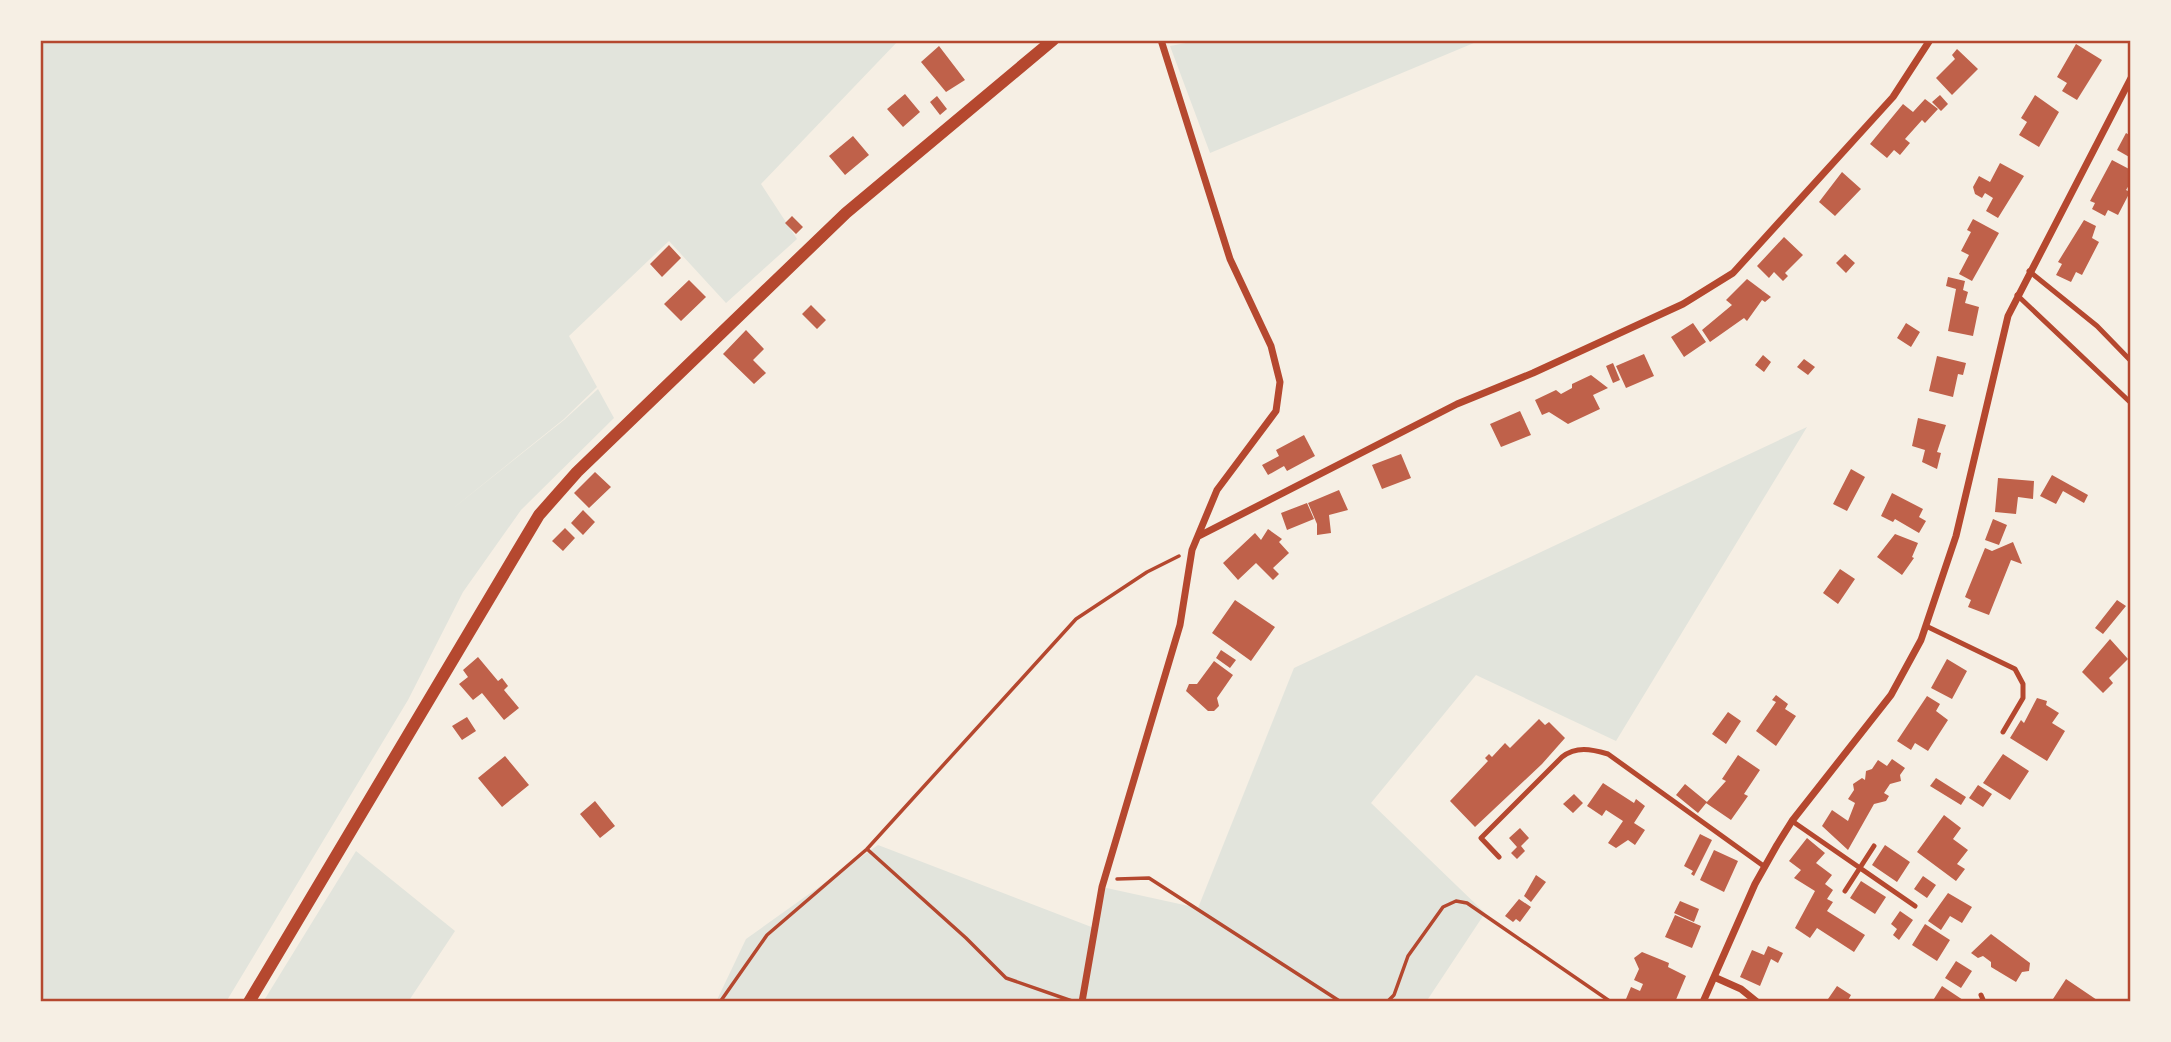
<svg xmlns="http://www.w3.org/2000/svg" width="2171" height="1042" font-family="Overpass,sans-serif">
	<style>
		.green { fill: #e2e4dc }
		.building { fill: #bf614a }
		.lines { fill: none; stroke-linecap: round; stroke-linejoin: round }
		.path { stroke: #b5482f; stroke-width: 3.5 }
		.service { stroke: #b5482f; stroke-width: 5 }
		.minor { stroke: #b5482f; stroke-width: 7 }
		.tertiary { stroke: #b5482f; stroke-width: 12 }
		.neatline { fill: none; stroke: #b5482f; stroke-width: 2.5 }
	</style>
	<rect width="100%" height="100%" fill="#f6efe4"/>
	<path class="green" d="M40,40H899L761,184L797,239L726,303L669,241L569,336L597,387L564,419L451,510L564,420L598,389L614,418L521,510L463,592L408,700L226,1002H40Z
		M1202,40H1481L1210,153L1170,46Z
		M1807,427L1616,741L1476,675L1371,803L1485,913L1426,1002H716L746,939L878,845L1094,928L1102,887L1198,908L1294,668Z
		M356,851L455,931L408,1002H263Z"/>
	<path class="building" d="M2076,44L2102,60L2077,100L2062,91L2067,83L2057,77Z
		M939,46L965,80L946,92L921,62Z
		M1957,49L1978,69L1952,95L1936,78L1955,59L1952,55Z
		M905,94L920,112L903,127L887,109Z
		M1940,95L1948,104L1941,111L1932,102Z
		M2035,95L2059,112L2039,147L2019,135L2027,122L2021,118Z
		M937,96L947,109L940,115L930,102Z
		M1925,99L1938,109L1925,123L1922,120L1905,139L1910,143L1900,155L1894,150L1887,158L1870,144L1903,104L1913,112Z
		M2126,133L2131,136V158L2117,150Z
		M853,136L869,155L845,175L829,156Z
		M2112,160L2131,170V182L2126,190L2130,192L2118,215L2108,210L2105,216L2092,209L2095,203L2090,201Z
		M2000,163L2024,176L1998,218L1986,211L1993,198L1985,193L1982,198L1975,194L1973,187L1979,176L1990,182Z
		M1842,172L1861,189L1835,216L1819,202Z
		M792,216L803,227L796,234L785,223Z
		M1973,219L1999,233L1972,281L1959,274L1969,255L1961,251L1971,232L1967,230Z
		M2084,220L2096,226L2092,238L2099,242L2082,275L2076,272L2071,282L2056,275L2062,264L2058,262Z
		M1784,237L1803,255L1785,273L1788,276L1783,281L1774,272L1769,278L1757,266Z
		M669,245L681,258L662,277L650,264Z
		M1845,254L1855,263L1846,273L1836,263Z
		M1948,277L1965,281L1963,290L1968,292L1965,303L1979,307L1973,336L1948,331L1956,289L1946,286Z
		M1747,279L1771,297L1765,302L1762,300L1747,321L1744,318L1710,342L1702,330L1732,305L1726,300Z
		M689,280L706,297L681,321L664,304Z
		M811,305L826,320L817,329L802,314Z
		M1693,323L1706,342L1684,357L1671,337Z
		M1906,323L1920,332L1911,347L1897,338Z
		M746,330L764,349L753,360L766,373L754,384L723,354Z
		M1644,354L1654,376L1626,388L1616,366Z
		M1763,355L1771,362L1764,372L1755,365Z
		M1937,356L1966,363L1963,375L1958,374L1953,397L1929,391Z
		M1804,359L1815,367L1808,375L1797,367Z
		M1613,363L1620,380L1613,383L1606,366Z
		M1591,375L1608,388L1593,395L1600,409L1568,424L1549,412L1542,415L1535,400L1556,390L1561,394L1572,388V384Z
		M1520,411L1531,435L1501,447L1490,424Z
		M1918,418L1946,425L1937,452L1941,453L1937,469L1922,462L1925,450L1912,446Z
		M1304,435L1315,456L1287,471L1284,466L1268,475L1262,465L1279,456L1276,450Z
		M1401,454L1411,478L1382,489L1372,465Z
		M1851,469L1865,477L1847,511L1833,504Z
		M595,472L611,487L589,508L574,493Z
		M2052,475L2088,495L2084,503L2063,491L2056,504L2040,496Z
		M1998,478L2034,481L2033,499L2018,497L2016,514L1995,512Z
		M1339,490L1348,510L1329,515L1331,533L1317,535V524L1308,503Z
		M1892,493L1923,509L1919,517L1926,521L1919,533L1895,519L1893,522L1881,516Z
		M1307,503L1314,519L1287,530L1281,513Z
		M583,510L595,522L583,535L571,523Z
		M1993,519L2007,525L1999,545L1985,540Z
		M565,528L575,538L563,551L552,541Z
		M1268,529L1282,539L1279,542L1289,553L1273,568L1279,574L1273,580L1256,563L1238,580L1223,563L1255,533L1261,540Z
		M1895,534L1918,543L1912,557L1914,558L1902,575L1877,557Z
		M2013,542L2022,564L2011,560L1989,615L1968,607L1971,600L1965,597L1985,548L1992,551Z
		M1840,569L1855,579L1838,604L1823,593Z
		M1235,600L1275,627L1251,661L1212,633Z
		M2117,600L2126,606L2103,634L2095,628Z
		M2110,639L2128,659L2109,678L2113,683L2103,693L2082,672Z
		M1221,650L1236,660L1230,668L1216,658Z
		M478,657L498,681L502,678L508,686L504,690L519,708L504,720L482,693L473,700L459,684L468,677L463,670Z
		M1947,659L1967,671L1952,699L1931,688Z
		M1214,661L1233,675L1217,698L1219,706L1214,711H1208L1186,691L1189,684H1197Z
		M1776,695L1788,704L1785,709L1796,716L1776,746L1756,731L1776,702L1772,700Z
		M1927,696L1940,704L1936,711L1948,720L1928,751L1915,743L1911,750L1897,741Z
		M2037,698L2047,701L2046,705L2059,713L2052,723L2065,731L2047,761L2010,738L2021,720L2024,723Z
		M1728,712L1741,721L1726,744L1712,734Z
		M467,717L476,731L462,740L452,726Z
		M1539,719L1545,725L1549,722L1565,738L1542,764L1475,827L1450,801L1488,761L1485,758L1489,754L1492,757L1505,743L1510,748Z
		M2003,754L2029,771L2010,800L1983,783Z
		M1738,755L1760,770L1744,794L1748,796L1731,820L1706,803L1726,781L1722,779Z
		M505,756L529,785L502,807L478,778Z
		M1892,759L1905,768L1900,775L1901,781L1890,784L1884,793L1889,796L1886,801L1874,804L1848,850L1822,826L1832,810L1848,821L1855,803L1848,799L1854,790L1853,784L1862,778L1865,780L1866,771L1872,769L1878,760L1887,766Z
		M1936,778L1966,797L1961,805L1930,786Z
		M1603,783L1634,803L1636,799L1645,806L1634,823L1645,830L1635,845L1628,840L1616,848L1608,843L1623,821L1606,810L1602,816L1587,806Z
		M1685,784L1707,802L1698,813L1676,795Z
		M1978,785L1992,794L1983,807L1969,798Z
		M1574,794L1583,803L1573,813L1563,804Z
		M595,801L615,826L600,838L580,814Z
		M1944,815L1961,828L1953,839L1968,850L1957,864L1965,869L1956,881L1917,852Z
		M1520,828L1529,838L1521,846L1525,851L1517,859L1511,853L1517,847L1509,838Z
		M1700,834L1712,840L1694,876L1691,874L1693,871L1684,866Z
		M1807,838L1825,853L1816,863L1832,875L1825,884L1833,890L1827,899L1833,902L1827,911L1865,935L1854,952L1817,928L1810,938L1795,928L1815,891L1794,878L1801,870L1789,861Z
		M1885,845L1910,862L1897,882L1872,865Z
		M1714,850L1738,861L1724,892L1700,880Z
		M1536,875L1546,882L1531,902L1524,896Z
		M1923,876L1936,885L1927,898L1914,889Z
		M1861,881L1886,897L1875,914L1850,898Z
		M1948,893L1972,907L1962,923L1950,916L1941,930L1928,921Z
		M1519,899L1531,907L1520,922L1516,919L1513,922L1505,916Z
		M1680,901L1699,909L1694,922L1674,913Z
		M1900,911L1913,920L1899,940L1893,935L1897,929L1891,924Z
		M1675,915L1701,926L1692,948L1665,937Z
		M1925,924L1950,940L1937,961L1912,945Z
		M1991,934L2030,963L2029,971L2022,972L2016,982L1991,967V962L1983,956L1978,958L1971,953Z
		M1768,946L1783,953L1778,963L1771,959L1760,986L1740,977L1752,950L1764,955Z
		M1642,952L1669,963L1668,967L1686,976L1675,1002H1633L1626,999L1631,987L1640,991L1643,984L1634,980L1639,969L1634,958Z
		M1956,961L1972,971L1961,988L1945,978Z
		M2066,979L2100,1002H2051Z
		M1837,986L1851,995L1847,1002L1828,999Z
		M1942,986L1966,1002H1932Z"/>
	<g class="lines">
		<path class="path" d="M867,849L966,938L1006,978L1072,1001
			M1117,879L1149,878L1341,1002
			M720,1002L767,935L867,849L1076,619L1147,572L1179,556
			M1387,1002L1394,995L1408,956L1443,907L1456,901L1467,903L1611,1002"/>
		<path class="service" d="M2029,271L2097,326L2131,361
			M2017,295L2131,403
			M1926,626L2015,669L2023,684V698L2003,732
			M1792,821L1915,906
			M1499,857L1481,838L1562,757C1576,746 1591,749 1608,754L1765,867
			M1845,891L1874,846
			M1981,995L1984,1002"/>
		<path class="minor" d="M1199,536L1457,404L1533,373L1683,304L1733,273L1893,97L1930,40
			M1714,977L1741,989L1757,1002
			M1082,1002L1102,887L1180,625L1192,550L1217,490L1276,411L1280,382L1271,346L1230,259L1161,40
			M1703,1002L1755,884L1777,845L1792,821L1891,695L1921,640L1956,536L2008,316L2131,78"/>
		<path class="tertiary" d="M249,1002L539,515L577,472L846,213L1053,40"/>
	</g>
	<rect width="2171" height="1042" fill="none" stroke="#f6efe4" stroke-width="84"/>
	<rect x="42" y="42" width="2087" height="958" class="neatline"/>
</svg>
